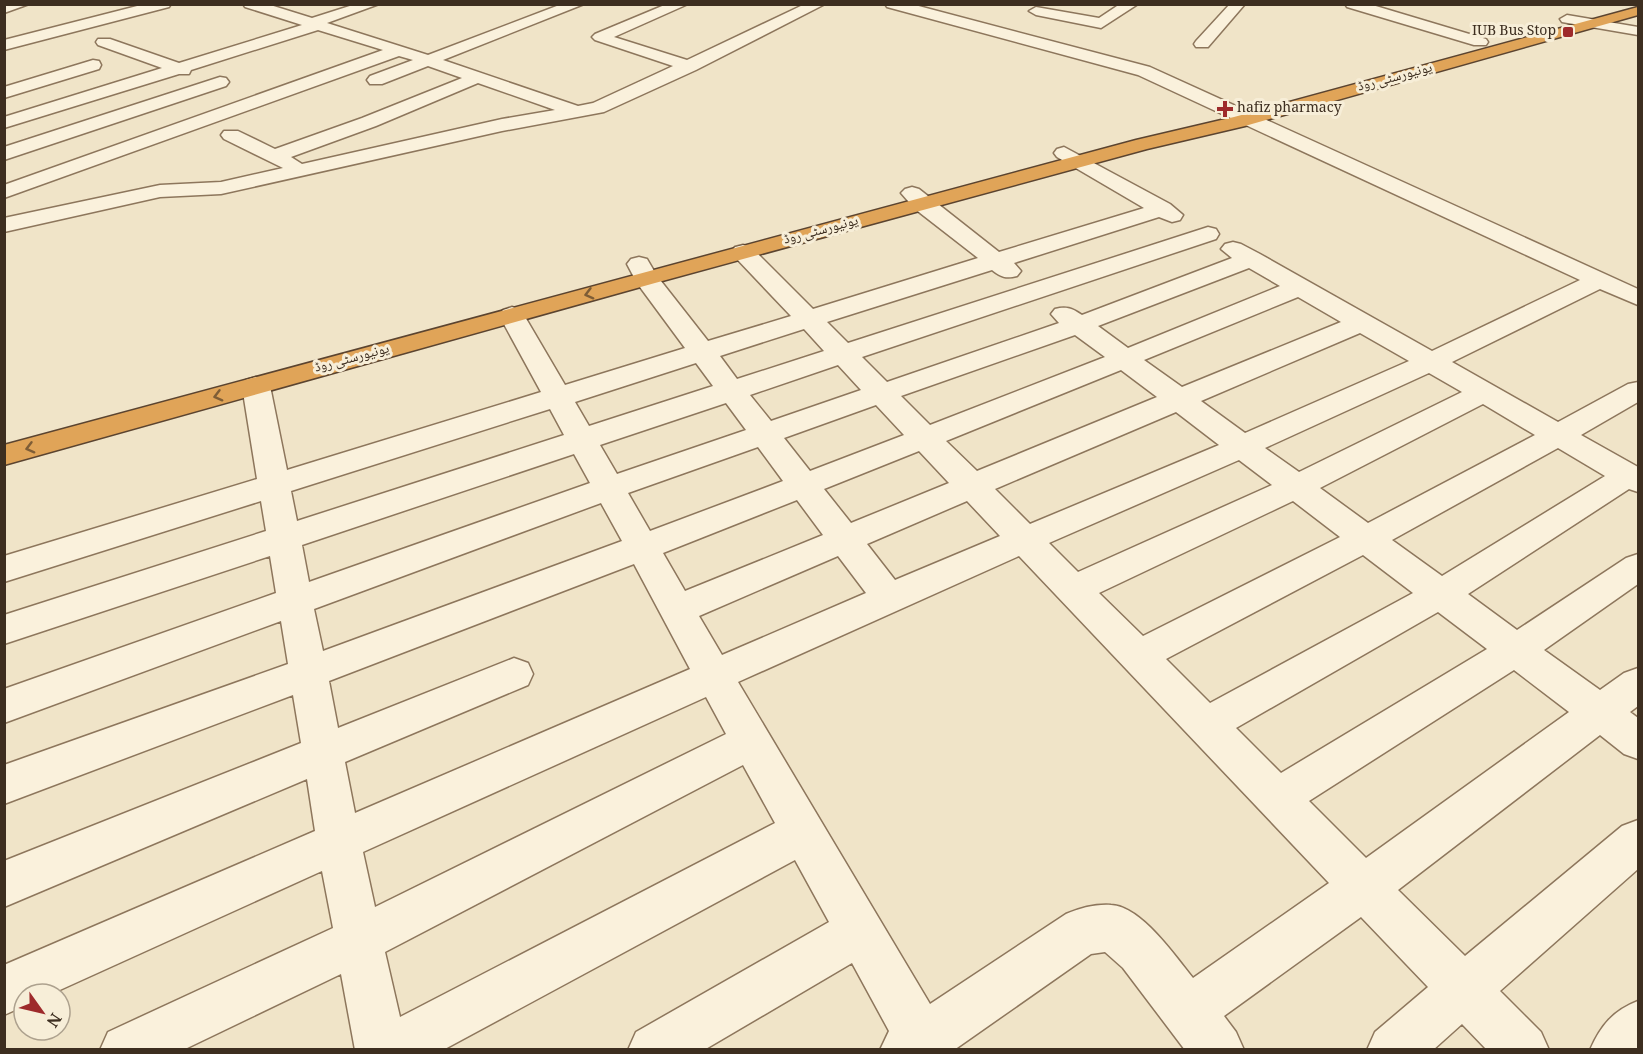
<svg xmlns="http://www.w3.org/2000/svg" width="1643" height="1054" font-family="Georgia,'Noto Naskh Arabic',serif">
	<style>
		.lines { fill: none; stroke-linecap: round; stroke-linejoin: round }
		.minor-casing { stroke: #8d765c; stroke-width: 3 }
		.highway-casing { stroke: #5b4430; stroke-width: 3 }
		.minor { fill: #faf1dc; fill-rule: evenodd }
		.highway { fill: #e0a458; fill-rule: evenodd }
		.oneway { stroke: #7e5d36 }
		.poi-dot { fill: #9e2a2b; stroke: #f7eed8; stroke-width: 2 }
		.labels { text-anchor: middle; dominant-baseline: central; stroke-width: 6; stroke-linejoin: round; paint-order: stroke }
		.far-poi-label { font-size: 14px; fill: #3d2e20; stroke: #f7eed8; text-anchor: end }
		.far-street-label { font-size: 14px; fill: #3d2e20; stroke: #f7eed8 }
	</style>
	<rect width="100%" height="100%" fill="#f0e4c8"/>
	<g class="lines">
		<defs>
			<path id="minor" d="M4,4H29L4,13Z
				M145,4H171L169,7L4,50V40Z
				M243,4H267L312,18L356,4H379L327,23L428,55L562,4H584L443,60L578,106L593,103L673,66L595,40L592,37L595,34L667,4H688L614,37L687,60L805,4H825L696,70L604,112L502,131L221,194L160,197L4,232V218L160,185L221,182L283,168L224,139L221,135L224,131H238L275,149L362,118L462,78L428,66L382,84H370L367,80L370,76L413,60L399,56L4,198V185L383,50L318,30L191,70L189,74H179L4,128V117L162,68L98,45L96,42L98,39H110L179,63L302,25L245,7ZM478,83L555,110L502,119L302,164L291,157L376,126Z
				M885,4H911L1150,67L1638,289V305L1600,289L1452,362L1558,422L1628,384L1638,382V402L1581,435L1638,467V492L1629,489L1468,594L1517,630L1626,558L1638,554V584L1544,650L1600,690L1624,673L1638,668V706L1630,712L1638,718V759L1624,754L1600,735L1398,890L1465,956L1622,826L1638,820V869L1500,991L1541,1032L1549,1050H1487L1462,1024L1433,1050H1367L1375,1032L1428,987L1361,917L1224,1016L1236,1032L1244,1050H1185L1123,968L1105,952L1091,954L954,1050H880L889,1031L852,963L704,1050H628L636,1032L829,922L795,860L443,1050H355L341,974L183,1050H100L108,1032L333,928L322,871L51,994H24V1006L4,1015V965L315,831L307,779L4,907V861L301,743L293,695L4,804V765L288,664L281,621L4,723V689L276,593L270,556L4,644V615L266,531L261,501L4,582V556L257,479L242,386L246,380L256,377L266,380L270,386L287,470L541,392L499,315L503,310L512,307L521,310L565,385L685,348L637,283L627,264L631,259L639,257L647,259L657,276L708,341L791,316L735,257L731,252L735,247L743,245L751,247L813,309L978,258L915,209L901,193L905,189L912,187L919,189L999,252L1144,208L1057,157L1054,153L1057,149L1064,147L1170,204L1183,215L1180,220L1172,222L1159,217L1014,263L1021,271L1017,276C1006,279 1001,277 992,270L827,322L848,343L1208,227L1216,229L1219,234L1216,239L862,357L887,382L1059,323L1051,314L1055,309C1066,306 1072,308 1082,315L1232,258L1221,249L1225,244L1233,242L1241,244L1260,254L1432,351L1580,280L1138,75L887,7ZM1249,268L1280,286L1128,348L1098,326ZM1298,297L1341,322L1182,387L1144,360ZM804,329L824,351L737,379L720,356ZM1360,333L1409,361L1245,433L1201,401ZM1075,335L1105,357L930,425L901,396ZM696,363L713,386L589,426L575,402ZM838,365L861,390L771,421L750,395ZM1121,370L1157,397L977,471L946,441ZM1429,373L1462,392L1299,472L1265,448ZM726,403L746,430L617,474L600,445ZM1483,404L1535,435L1368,523L1320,488ZM876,405L904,435L810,471L784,438ZM550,409L564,435L297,521L291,491ZM1176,412L1219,445L1030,524L995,489ZM758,447L783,481L650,531L628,493ZM1558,448L1605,476L1442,576L1392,540ZM919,451L949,483L851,523L824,489ZM574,454L590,483L309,582L302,545ZM1239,460L1272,485L1078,572L1049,543ZM797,500L823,535L685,591L663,553ZM967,501L1000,536L895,580L867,544ZM1293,501L1340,537L1143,636L1099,593ZM601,503L622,541L323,651L314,609ZM1363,555L1413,593L1210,703L1166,659ZM838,556L866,593L722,655L699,616ZM1019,556L1329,883L1193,978C1175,956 1141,906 1111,905C1096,904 1080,908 1066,914L930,1004L738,682ZM634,564L690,669L355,813L345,762L528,685L533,674L528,663L514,658L338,728L329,681ZM1438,612L1487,649L1281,773L1236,728ZM1514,670L1569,712L1366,858L1309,801ZM706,697L726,734L375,907L363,852ZM743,765L775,823L400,1017L385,952Z
				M1120,4H1138L1101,28L1036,15L1029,11L1036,7L1099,18Z
				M1230,4H1245L1208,47H1196L1194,44L1196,41Z
				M1345,4H1369L1486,39L1488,42L1486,45H1474L1347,7Z
				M1567,15L1638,27V35L1562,22L1560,19Z
				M93,60L99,61L101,65L99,69L4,98V87Z
				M220,77L226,78L229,82L226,86L4,160V147Z
				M1638,1001V1050H1590C1601,1025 1613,1011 1638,1001Z"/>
			<path id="highway" d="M1638,7V15L1245,126L1147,149L655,283L4,465V445L1136,140L1234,117Z"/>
		</defs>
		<use href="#minor" class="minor-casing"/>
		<use href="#highway" class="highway-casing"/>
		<use href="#minor" class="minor"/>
		<use href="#highway" class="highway"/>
	</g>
	<defs><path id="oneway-chevron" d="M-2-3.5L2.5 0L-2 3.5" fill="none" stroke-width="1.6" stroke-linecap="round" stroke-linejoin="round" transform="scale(1.5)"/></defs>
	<g class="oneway">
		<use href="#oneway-chevron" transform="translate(589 294) rotate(165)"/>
		<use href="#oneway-chevron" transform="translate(218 396) rotate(165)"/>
		<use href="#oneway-chevron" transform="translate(30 448) rotate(165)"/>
	</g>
	<g class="poi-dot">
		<rect x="1562" y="26" width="12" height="12" rx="3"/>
		<path d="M1222 100h6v6h6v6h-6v6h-6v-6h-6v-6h6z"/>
	</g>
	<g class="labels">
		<g class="far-poi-label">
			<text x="1556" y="32">IUB Bus Stop</text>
			<text x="1237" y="109" text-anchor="start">hafiz pharmacy</text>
		</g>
		<g class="far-street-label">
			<text transform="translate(1395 78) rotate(-15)">یونیورسٹی روڈ</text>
			<text transform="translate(821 231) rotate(-15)">یونیورسٹی روڈ</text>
			<text transform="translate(352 359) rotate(-15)">یونیورسٹی روڈ</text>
		</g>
	</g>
	<rect width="1643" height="1054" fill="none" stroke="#3d2e20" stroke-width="12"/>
	<g transform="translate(42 1012) rotate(124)"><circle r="28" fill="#f7eed8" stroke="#ada18e" stroke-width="1.5"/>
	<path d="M0-4.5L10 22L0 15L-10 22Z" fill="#9e2a2b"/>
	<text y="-9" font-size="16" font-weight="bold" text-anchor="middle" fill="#3d2e20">N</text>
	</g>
</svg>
